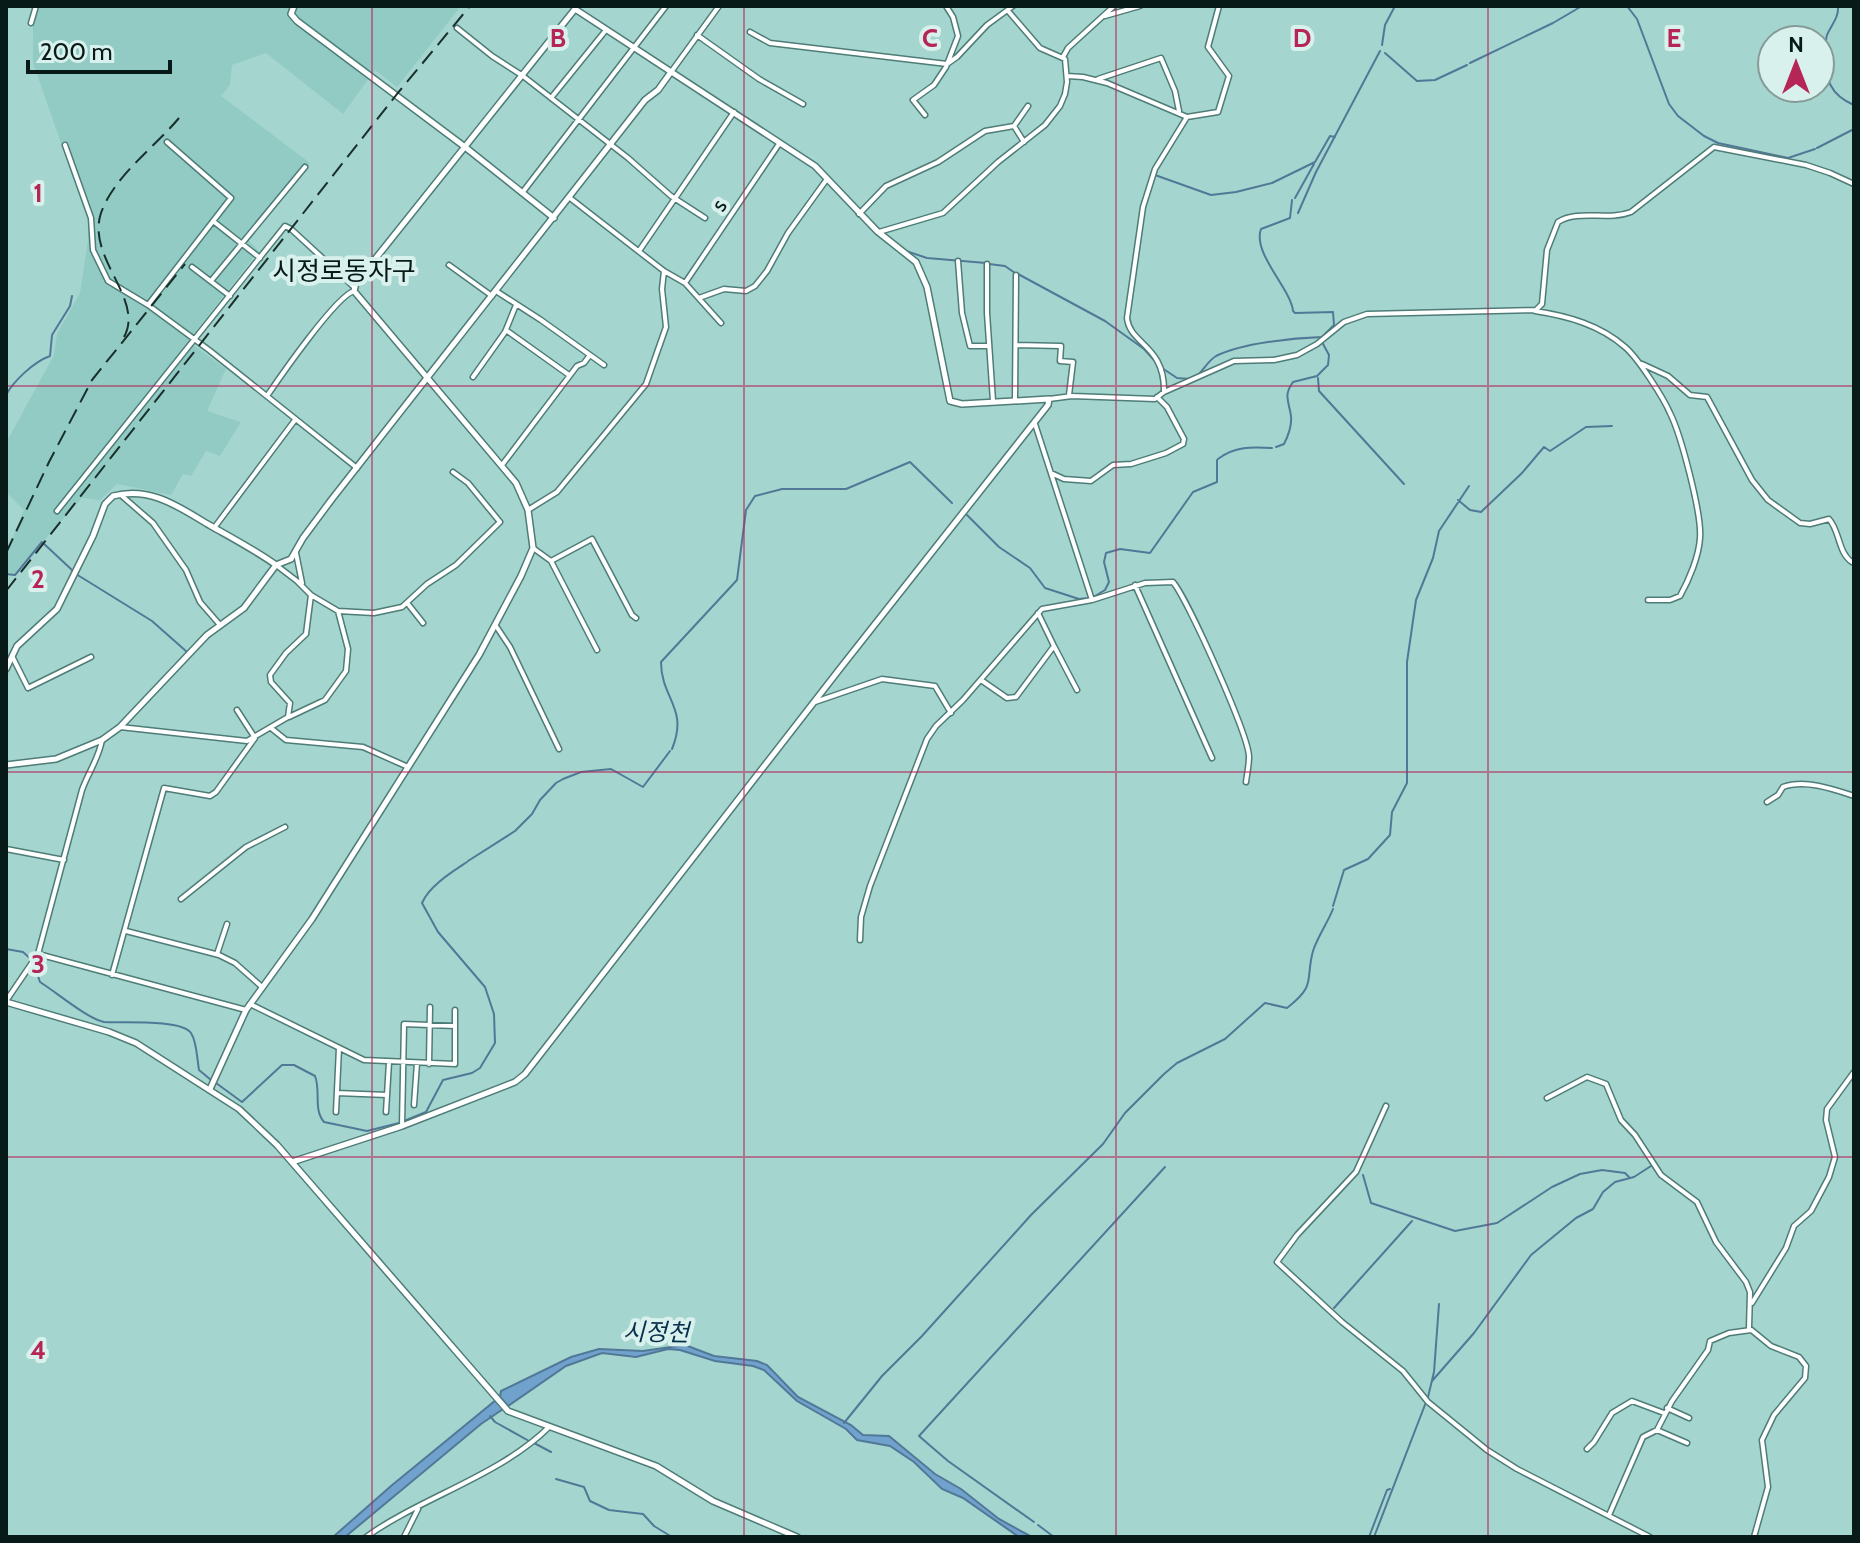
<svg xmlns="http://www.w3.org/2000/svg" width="1860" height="1543" font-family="Cabin,'Noto Sans KR',sans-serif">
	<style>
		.built { fill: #91cbc4 }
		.water { fill: #71a2ce; stroke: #517997; stroke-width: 2 }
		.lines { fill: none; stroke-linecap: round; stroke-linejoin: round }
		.stream { stroke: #517997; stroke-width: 2 }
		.minor-casing { stroke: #4e7c77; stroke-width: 7 }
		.tertiary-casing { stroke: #4e7c77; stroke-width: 8 }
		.secondary-casing { stroke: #4e7c77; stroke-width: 8 }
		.minor { stroke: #fff; stroke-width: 4 }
		.tertiary { stroke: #fff; stroke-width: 5 }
		.secondary { stroke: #fff; stroke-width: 5 }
		.rail { stroke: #192f2c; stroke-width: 2; stroke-dasharray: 16 8; stroke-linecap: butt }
		.grid { fill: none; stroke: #b52657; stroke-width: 2; stroke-opacity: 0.55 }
		.labels { text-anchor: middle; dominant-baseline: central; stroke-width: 8; stroke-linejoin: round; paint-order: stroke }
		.street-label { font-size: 22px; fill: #071a18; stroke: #d9f1ed }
		.water-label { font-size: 24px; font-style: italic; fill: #082f4c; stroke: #d9f1ed }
		.quarter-label { font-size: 26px; fill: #071a18; stroke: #d9f1ed }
		.grid-label { font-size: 26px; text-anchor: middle; font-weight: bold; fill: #b52657; stroke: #d9f1ed; stroke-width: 8; stroke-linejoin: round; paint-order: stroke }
	</style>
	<rect width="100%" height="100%" fill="#a5d5cf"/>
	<path class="built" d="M38,6H461L397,87L375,70L343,114L266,53L232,65L230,85L221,96L310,163L248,240L259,251L188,341L226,369L207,411L241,422L220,456L206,451L191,476L183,474L171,495L117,484L100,500L82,498L14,574L6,572V554L24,510L6,492V443L54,355L57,334L80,293L88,241L89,223L33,63V25Z"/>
	<path class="water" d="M685,1345L714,1356L757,1361L767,1365L798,1397L851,1425L863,1435L889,1436L935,1474L961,1489L999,1519L1032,1537H1019L963,1498L942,1489L914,1462L890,1446L857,1440L846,1429L797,1401L764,1370L753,1366L715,1361L680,1350L668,1349L636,1357L602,1353L566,1366L508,1406L500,1397L501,1391L571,1357L599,1349L643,1351Z
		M496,1400L503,1409L481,1424L345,1537H333L391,1486Z"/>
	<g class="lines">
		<path class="stream" d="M1627,6L1637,19L1669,104L1678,116L1704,136L1718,143L1788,158L1815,149
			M1838,6C1839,18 1831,25 1827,35C1825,41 1826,48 1826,55C1825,79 1830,95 1854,105
			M1382,45L1385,25L1395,6
			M1385,53L1417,81L1435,80L1467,65
			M1470,63L1553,23L1582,6
			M1817,148L1854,129
			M1155,175L1211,195L1236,192L1272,183L1315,162L1330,136L1335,137
			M1295,198L1314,164
			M1292,200L1290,218L1261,229C1252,253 1291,289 1293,311L1295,313L1333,312L1334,325L1322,337
			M1298,213L1316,172L1380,51
			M906,251L927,258L986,263
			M989,264L1005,266L1015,273
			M1018,274L1105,321L1144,349L1154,360
			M1162,368L1177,378L1190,379
			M1199,374C1205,368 1208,361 1216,356C1242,343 1293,338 1322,337
			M1318,378L1319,391L1404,484
			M6,395C13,382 33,362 50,356L52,335L70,306L72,296
			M1276,447L1284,444C1288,436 1292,425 1291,416C1289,401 1283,396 1293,382L1317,376L1328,365L1329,355L1322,342
			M1218,459C1235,446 1252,447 1272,448
			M1458,500L1470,510L1481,512L1522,473L1544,447L1550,451L1586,427L1612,426
			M967,515L999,547L1030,568L1045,588L1079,599L1089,598
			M6,574L15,575L42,542L72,570
			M76,574L152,621L187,652
			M1095,596L1105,590L1109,582L1104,562L1106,553L1120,549L1150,553L1193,492L1217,482V460
			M672,749C689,708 661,699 661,662L737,580L746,510L755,496L782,489H846L910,462L952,503
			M468,861L515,831L532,814L540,800L556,783L563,779L581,772L611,769L643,787L670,751
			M1333,906L1344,870L1368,859L1390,835L1392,812L1407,783V662L1416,600L1433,558L1439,531L1469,486
			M6,949L23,952L32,960
			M34,964L40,982C56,992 88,1019 104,1022C122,1023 182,1019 191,1033C197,1042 197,1059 199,1070L211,1080
			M216,1083L242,1102L282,1065H294L315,1076C321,1091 313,1109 324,1122L367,1131L399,1123
			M404,1121L426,1112L443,1080L472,1073L480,1068L495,1043L494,1014L485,987L438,932L422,903C429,886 452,872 467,862
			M1363,1175L1371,1203L1455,1231L1497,1223L1552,1187L1580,1174L1602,1170L1625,1173L1629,1177
			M1334,1308L1412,1221
			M1432,1381L1474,1333L1531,1255L1576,1218L1593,1209L1603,1192L1615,1182L1634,1177L1651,1166
			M490,1416L495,1422L529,1441
			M844,1423L882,1376L922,1336L1031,1215L1103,1144L1125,1113L1164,1074L1177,1063L1225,1039L1265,1003L1287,1008C1317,985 1305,980 1313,951C1317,938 1328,922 1333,909
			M534,1443L551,1452
			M556,1479L584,1487L590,1501L609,1510L643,1514L654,1526L672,1537
			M1034,1522L948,1461L919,1436L1165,1167
			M1038,1525L1054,1537
			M1369,1537L1387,1490L1390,1489
			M1374,1537L1428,1397L1434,1372L1439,1304"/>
		<defs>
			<path id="minor" d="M1105,16L1140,6
				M31,23L36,6
				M457,28L492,56L523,76L628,158L671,196L705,218
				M750,32L770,43L947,64L957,57L987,25L1013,6
				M697,35L759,79L803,104
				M1063,57L1068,48L1114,6
				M671,72L719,6
				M1067,76L1083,77L1107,83L1187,117L1218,112L1229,76L1208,47L1219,6
				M1098,79L1161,58L1175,91L1179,111
				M551,98L606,30
				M925,115L913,100L934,85L946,67L958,36L953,17L946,6
				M1014,126L1024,142
				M65,145L91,218L93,250L108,281L148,305L209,350L357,468
				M522,193L666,6
				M570,198L664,271L685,283L721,323
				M859,214L886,186L938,162L985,131L1014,126L1028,106
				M213,221L260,258
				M879,232L943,213L998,162L1045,125L1060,106L1065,94L1067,82L1065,59L1040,48L1009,12
				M639,251L734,112
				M958,261L962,313L970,346H989
				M987,264V313L993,401
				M449,265L492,296
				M192,267L230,296
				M211,281L305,167
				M685,283L779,144
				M496,291L541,320L604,365
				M699,298L724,289L746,291L755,286L767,271L788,233L827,179
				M148,305L231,198L167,142
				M1535,311C1568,316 1600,325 1625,347C1638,358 1663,397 1670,413C1681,435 1702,514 1700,538C1699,556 1689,580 1680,596L1670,600H1648
				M506,330L569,375
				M1016,345L1061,346L1060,361L1073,362L1069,395
				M1642,364L1668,376L1690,395L1707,397L1752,480L1768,500L1800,523L1810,524L1829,519C1840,531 1838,553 1852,562
				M473,377L505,332L516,305
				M1164,392C1165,345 1130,345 1127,318L1143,207L1155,169L1187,117
				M267,396C280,377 336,296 354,291
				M1049,399L1072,396L1155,399L1164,392L1234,361L1274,360L1297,355L1317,344L1344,322L1367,314L1536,310L1542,304L1547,250L1558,222C1578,209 1608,221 1631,212L1714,147L1806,165L1830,173L1854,184
				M1015,400L1016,275
				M1035,424L1092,600
				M502,465L577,366L584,363L590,355
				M1051,473L1064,479L1091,481L1113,465L1131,464L1166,453L1183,444L1184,439L1167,407L1157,397
				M122,496L153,523L186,570L200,602L220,625
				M528,510L557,492L646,384L666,327L662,289L664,271
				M57,511L285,226L291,229L354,287
				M214,528L295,420
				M533,548L551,561L597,650
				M296,553L302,583
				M551,561L592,539L632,615L636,618
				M1135,585L1212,758
				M311,595L338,611L374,613L402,607L427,584L456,565L500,522L468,483L453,472
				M408,604L423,623
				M496,626L510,647L559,749
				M1054,646L1077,690
				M12,656L28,688L91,657
				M981,680L1007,698L1016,697L1054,646L1038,613
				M815,702L882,679L935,686L951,713
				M289,717L325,700L346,671L348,649L338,611
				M120,727L247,741L288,717L290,703L271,682L270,675L286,653L306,634L311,595L297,581L276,565
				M271,728L286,740L363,747L408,767
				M1767,802L1778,795L1783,787C1805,779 1833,789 1854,796
				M6,849L64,860
				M181,899L246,847L285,827
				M126,931L219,955L235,963L262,987
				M860,940L861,917L870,886L927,739L936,726L963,700L1042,609L1092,600L1145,583L1173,582C1188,600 1249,736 1249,757C1249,765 1247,774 1246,782
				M38,954L246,1010
				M217,954L227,924
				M112,975L164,788L210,796L216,792L255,738L237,710
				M6,1001L38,954L82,790C88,773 99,758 102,740
				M250,1004L364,1060L455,1064V1010
				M429,1064L430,1007
				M337,1093L387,1095
				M1547,1098L1587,1077L1606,1084L1621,1120L1635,1135L1661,1175L1697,1202L1716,1242L1746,1282L1750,1292L1749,1328L1771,1346L1799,1357L1806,1366L1805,1378L1774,1415L1762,1440L1768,1487L1754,1537
				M414,1105L417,1063
				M1386,1106L1356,1172L1297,1235L1277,1262L1342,1322L1403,1371L1428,1402L1487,1450L1517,1469L1650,1537
				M336,1112L339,1048
				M386,1112L389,1062
				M402,1126L404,1024L455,1026
				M1752,1303L1786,1248L1794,1226L1811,1211L1829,1177L1835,1157L1826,1120L1827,1109L1854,1072
				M1667,1408L1689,1418
				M1657,1430L1687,1443
				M1587,1449L1594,1442L1612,1413L1632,1401L1664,1413
				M1609,1515L1643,1437L1657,1430L1672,1401L1708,1350L1710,1341L1729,1333L1751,1330
				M366,1537C420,1498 501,1475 549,1427
				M404,1537L418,1509"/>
			<path id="tertiary" d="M294,6L291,14L297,21L465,147L554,218
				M6,669L17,646L57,609L93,536L105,504L113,496C152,486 180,508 211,526C234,539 255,550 276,565
				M6,765L56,759L102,740L120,727L207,635L244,608L276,565L291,559L303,538L332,499L645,100L658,90L671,72
				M210,1089L246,1010L312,919L479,655L521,576L533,548L528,510L516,483L354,291L356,283L575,9L815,166L877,231L916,262L927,287L950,401L962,404L1049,399L1048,405L842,666L525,1074L515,1082L402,1126L292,1162"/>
			<path id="secondary" d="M6,1002L109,1032L136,1043L239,1109L277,1145L508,1411L656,1466L713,1501L797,1537"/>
		</defs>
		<use href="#minor" class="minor-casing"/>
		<use href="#tertiary" class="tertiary-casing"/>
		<use href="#secondary" class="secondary-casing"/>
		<use href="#minor" class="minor"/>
		<use href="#tertiary" class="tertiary"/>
		<use href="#secondary" class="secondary"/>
		<path class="rail" d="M124,337C145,299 86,258 101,213C114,176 154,148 179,118
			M6,553L49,462L92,380L185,264
			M6,591L397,94L470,6"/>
	</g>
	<path class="grid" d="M372,6V1537M744,6V1537M1116,6V1537M1488,6V1537M6,386H1854M6,772H1854M6,1157H1854"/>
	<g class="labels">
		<g class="street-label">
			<text transform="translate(719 205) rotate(-57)">s</text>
		</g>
		<g class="water-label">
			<text transform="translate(656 1332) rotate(1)">시정천</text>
		</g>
		<g class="quarter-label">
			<text x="344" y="271">시정로동자구</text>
		</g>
	</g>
	<g class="grid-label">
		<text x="558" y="47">B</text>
		<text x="930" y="47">C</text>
		<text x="1302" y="47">D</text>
		<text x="1674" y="47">E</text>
		<text x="38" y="202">1</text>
		<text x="38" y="588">2</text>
		<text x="38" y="973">3</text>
		<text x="38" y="1359">4</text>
	</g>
	<rect width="1860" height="1543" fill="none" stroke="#071a18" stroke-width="16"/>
	<g transform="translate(1796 64)"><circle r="38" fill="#d9f1ed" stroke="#859b98" stroke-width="2"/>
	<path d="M0-6L14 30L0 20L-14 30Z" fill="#b52657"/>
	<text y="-12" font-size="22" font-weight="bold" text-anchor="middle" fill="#071a18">N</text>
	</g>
	<path d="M28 60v12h142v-12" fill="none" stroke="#071a18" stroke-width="4"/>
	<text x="40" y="60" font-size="24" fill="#071a18" stroke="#d9f1ed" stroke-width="6" paint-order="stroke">200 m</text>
</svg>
